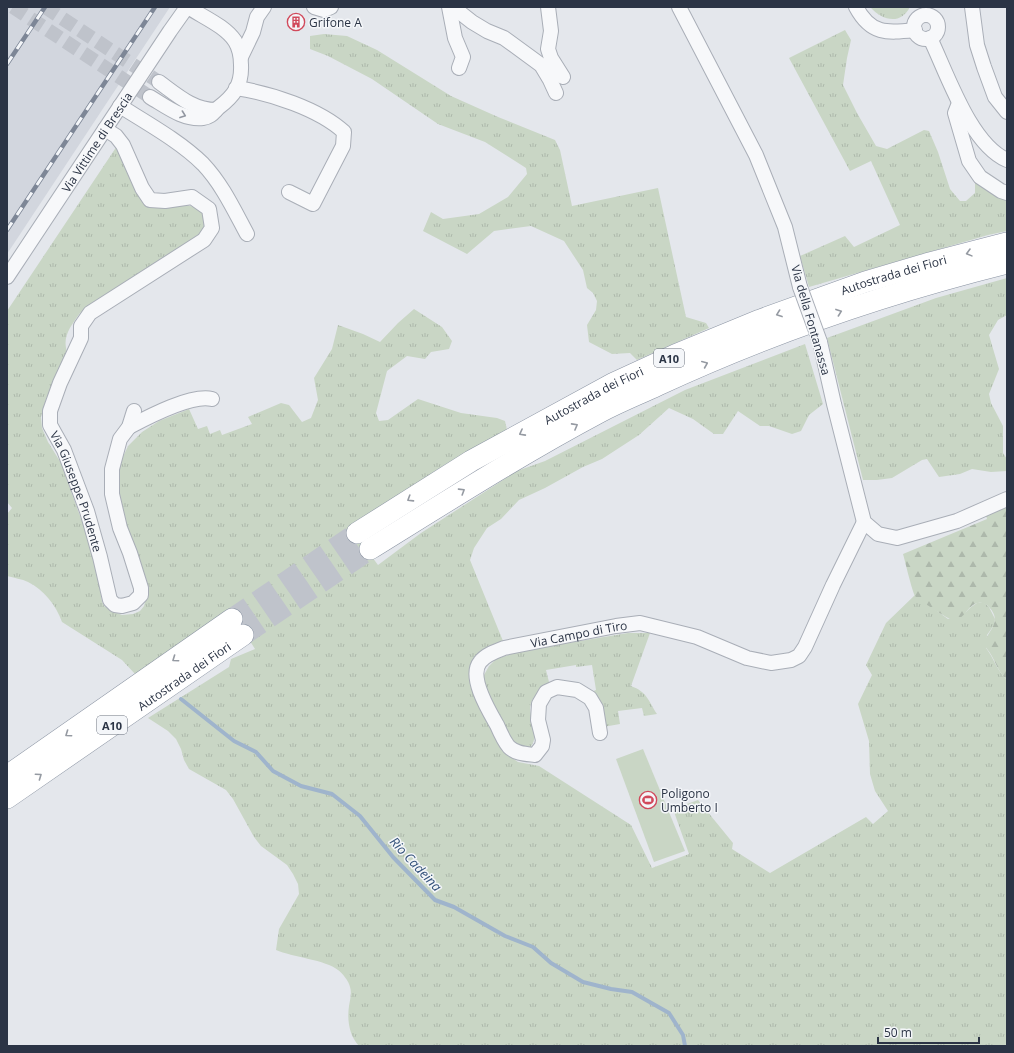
<svg xmlns="http://www.w3.org/2000/svg" width="1014" height="1053" font-family="'Open Sans',sans-serif">
	<style>
		.built { fill: #d2d6de }
		.grass { fill: url(#grass-tufts) }
		.forest { fill: url(#forest-firs) }
		.pitch { fill: #c9d6c5 }
		.lines { fill: none; stroke-linecap: round; stroke-linejoin: round }
		.stream { stroke: #9fb4cc; stroke-width: 4 }
		.minor-tunnel { stroke: #bfc3cb; stroke-width: 14; stroke-dasharray: 14 7; stroke-linecap: butt }
		.highway-tunnel { stroke: #bfc3cb; stroke-width: 21; stroke-dasharray: 21 10; stroke-linecap: butt }
		.minor-casing { stroke: #a9aeb7; stroke-width: 16 }
		.highway-casing { stroke: #8b94a3; stroke-width: 22 }
		.minor { stroke: #f7f8fa; stroke-width: 14 }
		.highway { stroke: #fff; stroke-width: 21 }
		.rail-casing { stroke: #7d8696; stroke-width: 4.5 }
		.rail { stroke: #f4f6f9; stroke-width: 3; stroke-dasharray: 9; stroke-linecap: butt }
		.minor-bridge-casing { stroke: #a9aeb7; stroke-width: 16; stroke-linecap: butt }
		.minor-bridge { stroke: #f7f8fa; stroke-width: 14 }
		.oneway { stroke: #9196a0 }
		.oneway2 { stroke: #959aa2 }
		.labels { text-anchor: middle; dominant-baseline: central; stroke-width: 3; stroke-linejoin: round; paint-order: stroke }
		.shield { fill: #f4f6f9; stroke: #676e7b; stroke-width: 1 }
		.shield-label { font-size: 11px; font-weight: bold; fill: #2b3445 }
		.poi-label { font-size: 12px; fill: #2b3445; stroke: #f4f6f9; text-anchor: start }
		.street-label { font-size: 12px; fill: #2b3445; stroke: #f4f6f9 }
		.water-label { font-size: 13px; font-style: italic; fill: #34527a; stroke: #f4f6f9 }
	</style>
	<defs>
		<pattern id="grass-tufts" width="24" height="20" patternUnits="userSpaceOnUse"><rect width="24" height="20" fill="#c9d6c5"/><path d="M3 7l-1-3M5 7V3M7 7l1-3M15 17l-1-3M17 17v-4M19 17l1-3" fill="none" stroke="#adb8ab"/></pattern>
		<pattern id="forest-firs" width="22" height="20" patternUnits="userSpaceOnUse"><rect width="22" height="20" fill="#c9d6c5"/><path d="M5 1l3.5 6h-7zM16 11l3.5 6h-7z" fill="#adb8ab"/></pattern>
	</defs>
	<rect width="100%" height="100%" fill="#e4e7ec"/>
	<path class="built" d="M7,7H170L7,254Z"/>
	<path class="grass" d="M870,7H910C900,26 882,20 870,7Z
		M845,30L851,40L847,58L843,85L857,113L876,146L887,149L924,130L929,131L938,152L950,189L960,201H966L975,193V178L1007,199V231L988,235L809,287L800,256L845,236L854,247L900,225L871,161L850,171L789,58Z
		M324,34L347,36L377,50L451,96L498,117L555,140L560,150L572,206L658,188L686,317L706,323L709,328L637,360L630,353L612,354L589,342L587,325L596,310L597,301L593,293L587,288L583,270L564,241L531,226L494,231L467,254L423,231L431,212L443,219L479,214L508,197L527,174L526,168L485,142L438,124L372,79L328,56L310,49V36Z
		M117,146L149,206C152,207 156,208 159,208C173,208 195,199 203,215C208,224 203,231 197,238L80,313C71,326 62,336 67,352L46,399L41,417L42,428L48,442L61,463L94,555L102,601L104,606L110,610L122,615L133,614L140,611L144,606L149,588L132,538L122,516L117,477L121,461L128,446L142,432L159,421L189,409L198,429L207,426L210,434L220,430L222,435L252,424L248,417L281,403L289,405L302,422L311,418L318,400L314,378L332,349L338,325L363,334L380,342L398,323L414,309L442,327L452,341L449,349L431,352L425,359L407,356L387,371L376,413L379,421L388,420L418,399L461,413L497,418L505,421L507,430L446,464L380,508L352,530L378,565L421,533L517,471L545,461L685,390L805,344L823,404L809,415L801,431L792,434L769,426H760L738,411L723,434H714L693,419L669,408L639,435L602,459L583,467L545,488L519,500L501,519L487,528L474,548L470,560L503,641L488,648L475,656L470,666V682L490,723L508,755L518,762L539,766L631,825L652,868L689,854L673,809L698,800L733,843L732,849L770,873L866,817L873,824L888,811L875,791L870,774L869,741L858,704L872,675L866,665L886,623L915,595L948,619L966,612L971,607L977,603H984L989,607L995,619L994,625L987,635L986,648C994,658 997,671 1007,680V1046H359C349,1035 347,1020 349,1006C350,1000 352,993 350,987C349,981 342,973 338,970C326,960 292,957 276,950L279,929L299,894L298,884L293,874L287,865L261,846L254,837L233,799L226,790L189,769L184,760L181,749L176,739L168,731L148,718L229,667L231,659L255,649L231,611L136,675L122,660L62,622C56,605 44,590 28,582C22,579 14,578 7,576V514L12,508L7,502V311Z
		M1007,278V315L998,320L989,335L999,369L989,394L991,403L1003,426V453L1007,459V471L991,472L972,469L960,474L939,477L927,459L922,460L892,478L877,480H863L827,338L936,298Z
		M628,633H650L631,686C647,692 648,700 657,714L644,716L642,708L618,711L620,724L603,727L591,692L596,690L592,665L576,667V665L546,670L550,686C509,705 547,726 530,748L526,749L512,743L500,723L484,684V675L489,666L496,659L520,651Z"/>
	<path class="forest" d="M1007,507V680C998,672 996,662 990,653C987,649 985,647 984,642C990,629 1002,621 989,607C986,604 982,602 978,603C967,605 965,620 953,620C949,620 918,599 915,596C912,591 905,561 903,554L987,519L986,515Z"/>
	<path class="pitch" d="M643,749L685,851L654,862L616,759Z"/>
	<g class="lines">
		<path class="stream" d="M181,699L234,741L256,752L273,771L301,786L332,794L360,816L393,857L435,900L454,907L505,936L533,947L551,963L583,982L611,989L632,992L669,1013L683,1035L685,1046"/>
		<path class="minor-tunnel" d="M13,7L150,97
			M45,7L159,82"/>
		<path class="highway-tunnel" d="M232,619L357,533
			M243,635L370,549"/>
		<defs>
			<g id="minor">
				<path d="M314,7L324,10L331,7"/>
				<path d="M449,7L455,38L463,57L459,68"/>
				<path d="M453,7L472,22L487,31L504,38L541,65L550,80L556,93"/>
				<path d="M548,7L551,31L548,49L551,58L563,77"/>
				<path d="M679,7L756,155L785,227L800,287"/>
				<path d="M856,7C871,35 887,33 915,30"/>
				<path d="M972,7L977,45L984,67L995,97L1007,112"/>
				<circle cx="926" cy="27" r="12"/>
				<path d="M930,38C947,73 970,144 1007,160"/>
				<path d="M241,57L253,32L257,17L264,7"/>
				<path d="M159,82C177,95 193,110 216,110"/>
				<path d="M236,88C270,93 319,109 344,132L343,146L313,204L289,192"/>
				<path d="M150,97C167,107 183,120 203,118C211,117 213,113 218,108C234,96 242,85 241,65C241,56 240,49 235,41C225,26 203,17 188,7"/>
				<path d="M959,103L955,113L969,161L980,177L1001,191L1007,193"/>
				<path d="M120,106C147,123 181,142 203,164C222,184 234,210 247,234"/>
				<path id="s1" d="M105,129L116,136L123,145L142,188L150,200L165,201L192,197L209,209L212,228L204,240L90,313L81,326V338L60,383L50,411V425L64,450L87,511L100,557L110,600L115,605L122,606L133,603L141,595V588L130,553L120,528L112,494V469L120,439L129,427L134,411"/>
				<path id="s2" d="M7,277L170,31L187,7"/>
				<path d="M820,342L834,404L864,522L878,534L897,538L957,521L1007,499"/>
				<path d="M129,427C148,417 191,394 212,399"/>
				<path id="s3" d="M600,733L596,708L590,698L577,690L557,687L546,692L539,704L538,720L543,740L542,746L535,755C526,754 516,754 509,747C504,741 500,732 497,725C489,711 468,677 480,662C485,655 496,651 504,648L616,626L640,623L697,637L747,658L771,663L791,660L799,656L805,647L833,585L864,522"/>
			</g>
			<g id="highway">
				<path id="s4" d="M357,533L471,461L614,383L675,355L760,320L865,282L926,264L1007,243"/>
				<path d="M370,549C446,502 521,454 600,412C619,402 639,394 658,385C770,333 887,293 1007,263"/>
				<path d="M7,776L232,619"/>
				<path id="s5" d="M7,798L243,635"/>
			</g>
		</defs>
		<use href="#minor" class="minor-casing"/>
		<use href="#highway" class="highway-casing"/>
		<use href="#minor" class="minor"/>
		<use href="#highway" class="highway"/>
		<defs>
			<path id="rail" d="M7,64L45,7
				M7,230L155,7"/>
		</defs>
		<use href="#rail" class="rail-casing"/>
		<use href="#rail" class="rail"/>
		<defs>
			<path id="minor-bridge" d="M800,287L820,342"/>
		</defs>
		<use href="#minor-bridge" class="minor-bridge-casing"/>
		<use href="#minor-bridge" class="minor-bridge"/>
	</g>
	<defs><path id="oneway-chevron" d="M-2-3.5L2.5 0L-2 3.5" fill="none" stroke-width="1.6" stroke-linecap="round" stroke-linejoin="round"/></defs>
	<use class="oneway" href="#oneway-chevron" transform="translate(183 115) rotate(20)"/>
	<g class="oneway2">
		<use href="#oneway-chevron" transform="translate(969 253) rotate(165)"/>
		<use href="#oneway-chevron" transform="translate(839 312) rotate(-20)"/>
		<use href="#oneway-chevron" transform="translate(779 314) rotate(160)"/>
		<use href="#oneway-chevron" transform="translate(705 364) rotate(-23)"/>
		<use href="#oneway-chevron" transform="translate(575 426) rotate(-29)"/>
		<use href="#oneway-chevron" transform="translate(522 433) rotate(152)"/>
		<use href="#oneway-chevron" transform="translate(462 491) rotate(-32)"/>
		<use href="#oneway-chevron" transform="translate(410 499) rotate(148)"/>
		<use href="#oneway-chevron" transform="translate(175 659) rotate(145)"/>
		<use href="#oneway-chevron" transform="translate(68 734) rotate(145)"/>
		<use href="#oneway-chevron" transform="translate(39 776) rotate(-35)"/>
	</g>
	<defs>
		<symbol id="building-ring" viewBox="-11 -11 22 22"><circle r="9.5" fill="#f4f6f9" stroke="#d1495b" stroke-width="1.5"/><path d="M-4-6H4V6H1V3H-1V6H-4ZM-2.5-4.3h1.7v1.8h-1.7ZM.8-4.3h1.7v1.8H.8ZM-2.5-1h1.7V.8h-1.7ZM.8-1h1.7V.8H.8Z" fill="#d1495b"/></symbol>
		<symbol id="stadium-ring" viewBox="-11 -11 22 22"><circle r="9.5" fill="#f4f6f9" stroke="#d1495b" stroke-width="1.5"/><path d="M0-5a6.5 5 0 1 0 0 10a6.5 5 0 1 0 0-10ZM-3.5-1.8h7v3.6h-7Z" fill="#d1495b"/></symbol>
	</defs>
	<g fill-rule="evenodd">
		<use href="#building-ring" x="286" y="12" width="20" height="20"/>
		<use href="#stadium-ring" x="638" y="790" width="20" height="20"/>
	</g>
	<g class="labels">
		<g class="shield">
			<rect x="654" y="349" width="30" height="18" rx="3"/>
			<rect x="97" y="716" width="30" height="18" rx="3"/>
		</g>
		<g class="shield-label">
			<text x="669" y="358">A10</text>
			<text x="112" y="725">A10</text>
		</g>
		<g class="poi-label">
			<text x="309" y="22">Grifone A</text>
			<text x="661" y="793">Poligono<tspan x="661" dy="14">Umberto I</tspan></text>
		</g>
		<g class="street-label">
			<text stroke="none"><textPath href="#s2" startOffset="162">Via Vittime di Brescia</textPath></text>
			<text stroke="none"><textPath href="#s4" startOffset="598">Autostrada dei Fiori</textPath></text>
			<text transform="translate(811 320) rotate(74)">Via della Fontanassa</text>
			<text stroke="none"><textPath href="#s4" startOffset="274">Autostrada dei Fiori</textPath></text>
			<text stroke="none"><textPath href="#s1" startOffset="511">Via Giuseppe Prudente</textPath></text>
			<text stroke="none"><textPath href="#s3" startOffset="378">Via Campo di Tiro</textPath></text>
			<text stroke="none"><textPath href="#s5" startOffset="215">Autostrada dei Fiori</textPath></text>
		</g>
		<g class="water-label">
			<text transform="translate(416 864) rotate(47)">Rio Cadeina</text>
		</g>
	</g>
	<rect width="1014" height="1053" fill="none" stroke="#2b3445" stroke-width="16"/>
	<path d="M878 1037v6h101v-6" fill="none" stroke="#2b3445" stroke-width="2"/>
	<text x="884" y="1037" font-size="12" fill="#2b3445" stroke="#f4f6f9" stroke-width="3" paint-order="stroke">50 m</text>
</svg>
